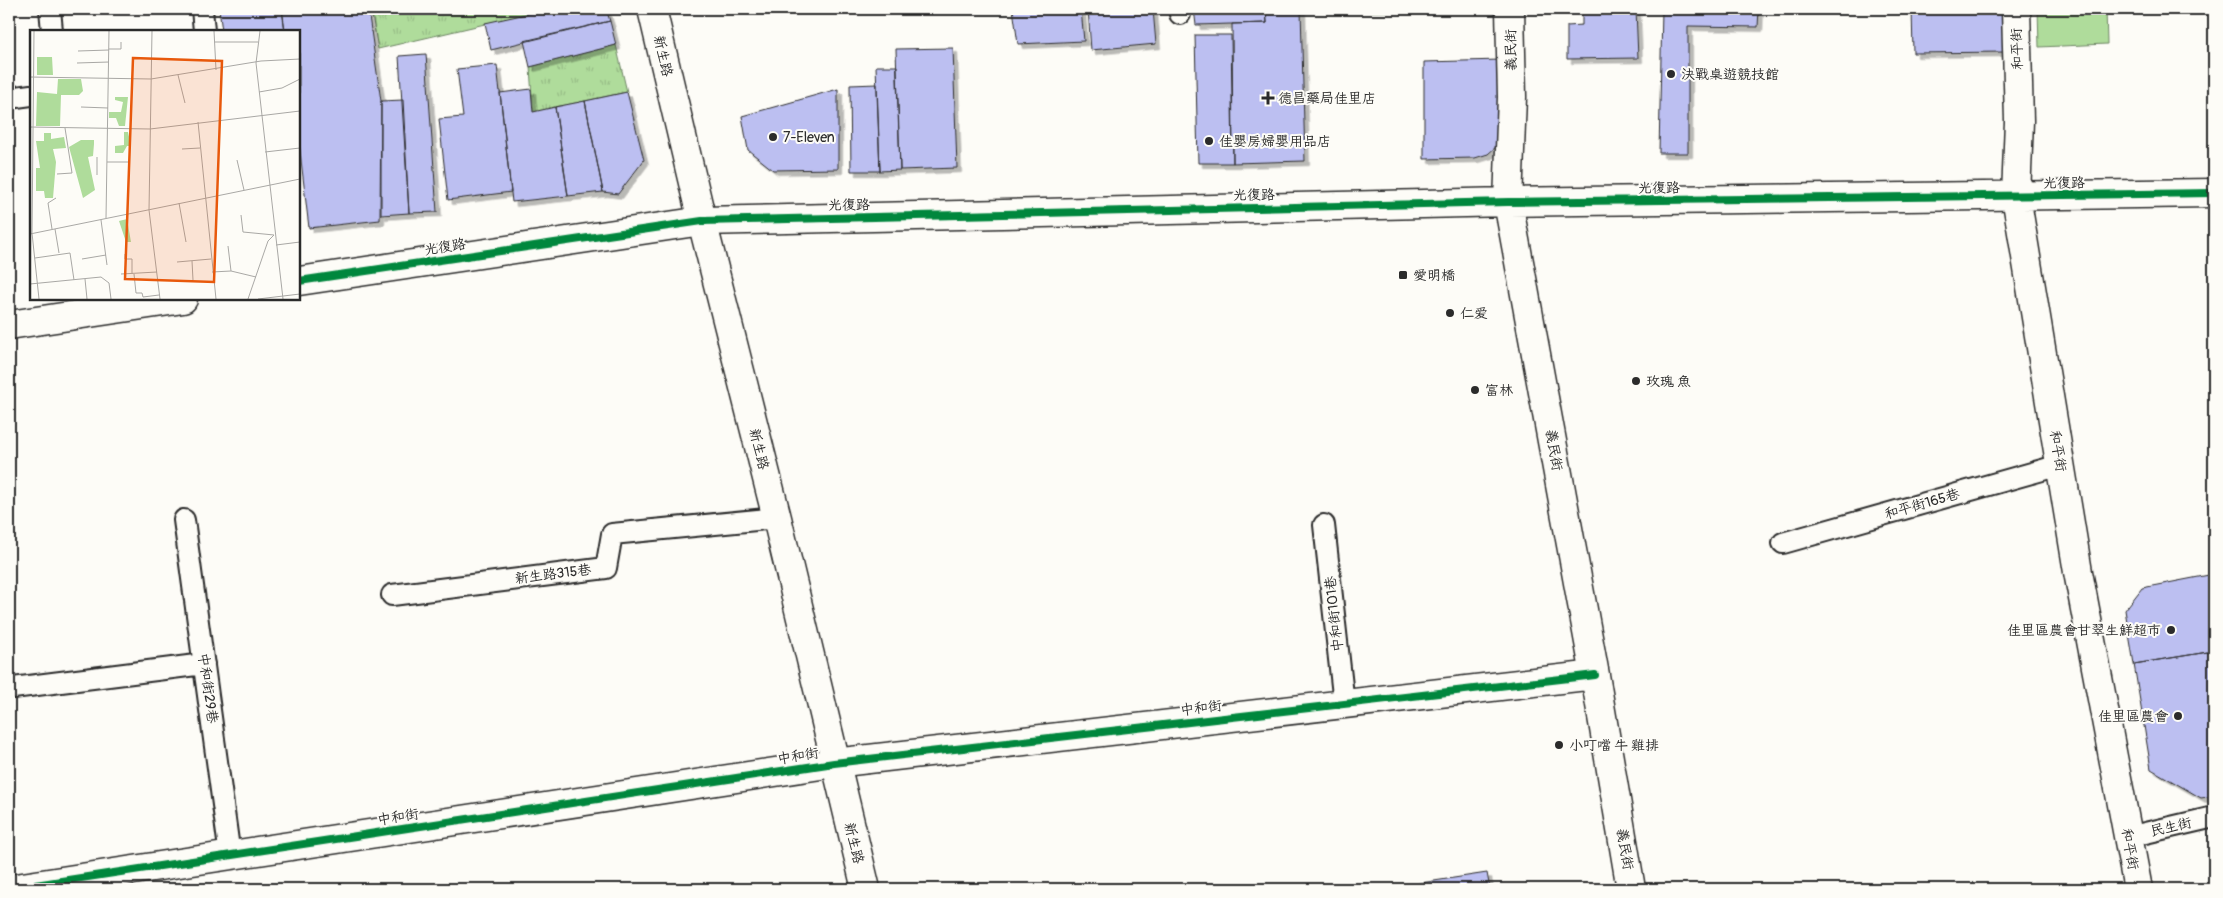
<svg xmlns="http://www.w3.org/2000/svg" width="2223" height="898" font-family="Pangolin,'LXGW WenKai TC',sans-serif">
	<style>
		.grass { fill: url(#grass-tufts); stroke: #6d8463 }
		.garden { fill: #afdc9b; stroke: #6d8463 }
		.building { fill: #bcbff1; stroke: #2b2b2b; filter: url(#shadow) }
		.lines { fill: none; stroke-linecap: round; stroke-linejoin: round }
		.service-casing { stroke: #2b2b2b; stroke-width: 24 }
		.minor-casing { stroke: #2b2b2b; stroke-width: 31 }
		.secondary-casing { stroke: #2b2b2b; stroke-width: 31 }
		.service { stroke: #fdfcf7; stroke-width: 20 }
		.minor { stroke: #fdfcf7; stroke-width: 28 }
		.secondary { stroke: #fdfcf7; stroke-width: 28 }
		.cycleway-casing { stroke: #fdfcf7; stroke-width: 11 }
		.cycleway { stroke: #00873e; stroke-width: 8 }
		.poi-dot { fill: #2b2b2b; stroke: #fdfcf7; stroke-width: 2 }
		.labels { text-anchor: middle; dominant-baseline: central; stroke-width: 4; stroke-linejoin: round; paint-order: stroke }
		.street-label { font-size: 14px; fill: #2b2b2b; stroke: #fdfcf7 }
		.poi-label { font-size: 14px; fill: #2b2b2b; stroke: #fdfcf7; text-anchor: start }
		.inset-road { fill: none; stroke: #a9a8a5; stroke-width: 1 }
		.view { fill: #e8590c; fill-opacity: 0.15; stroke: #e8590c; stroke-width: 2.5 }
		.inset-edge { fill: none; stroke: #2b2b2b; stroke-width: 2.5 }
	</style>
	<defs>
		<pattern id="grass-tufts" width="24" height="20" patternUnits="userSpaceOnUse" patternTransform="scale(1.25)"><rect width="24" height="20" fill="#afdc9b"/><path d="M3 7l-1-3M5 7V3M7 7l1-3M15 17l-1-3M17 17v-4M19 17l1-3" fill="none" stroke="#97bd86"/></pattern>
		<filter id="shadow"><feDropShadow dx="4.5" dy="4.5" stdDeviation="0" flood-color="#0004"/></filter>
	</defs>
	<rect width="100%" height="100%" fill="#fdfcf7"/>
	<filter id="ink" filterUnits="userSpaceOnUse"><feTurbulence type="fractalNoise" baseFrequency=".02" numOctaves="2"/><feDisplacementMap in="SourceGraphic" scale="10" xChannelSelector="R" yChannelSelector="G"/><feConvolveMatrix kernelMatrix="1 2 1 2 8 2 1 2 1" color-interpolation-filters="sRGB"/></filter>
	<g filter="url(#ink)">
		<path class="grass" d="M371,9H549L378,49Z
			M616,45L627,92L533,112L530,67Z"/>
		<path class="garden" d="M1333,9H1395V11L1333,12Z
			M2038,9H2106L2107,44L2039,47Z"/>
		<path class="building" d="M219,9H282L285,31H222Z
			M282,9H368L381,101L380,220L309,228L299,143V31H285Z
			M549,9H606L610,21L491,50L485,23Z
			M1013,9H1081L1084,41L1018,44Z
			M1088,9H1153L1156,44L1091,50Z
			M1194,9H1266L1267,23L1196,25Z
			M1266,9H1301L1305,161L1233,163L1232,24L1267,23Z
			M1582,9H1636L1638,58L1567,59V26L1582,25Z
			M1662,9H1759L1758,27L1688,26V153H1659Z
			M1912,9H2005L2006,52L1913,53Z
			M610,21L616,45L530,67L524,41Z
			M1195,35H1231L1233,163H1198Z
			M953,48L957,168L900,170L896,49Z
			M426,54L437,212L409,213L399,56Z
			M1501,60L1497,146L1488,154L1475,158L1424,159V62Z
			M497,65L511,192L448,200L439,119L463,117L457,69Z
			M876,66H897L900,170L880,171Z
			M877,84L880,171H851L850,85Z
			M531,89L533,112L555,107L568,196L512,202L500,93Z
			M838,89V169L773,170L748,150L742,116Z
			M627,92L644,160L618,194L603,192L585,101Z
			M403,100L409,213L381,215V101Z
			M585,101L603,192L568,196L555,107Z
			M2214,574V651L2134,664L2125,610L2142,588Z
			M2214,651V796L2201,798L2151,769L2134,664Z
			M1487,873L1490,889H1381Z"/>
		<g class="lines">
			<defs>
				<path id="service" d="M50,9L52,31
					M202,9L204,31
					M1179,9L1180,14
					M9,98L31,95
					M184,520L230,856
					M1324,525L1344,704
					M1783,543L2060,465
					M392,595L606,568L612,534L777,518
					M13,688L204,664
					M2128,837L2214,817"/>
				<path id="minor" d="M1510,9L1512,97L1508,202L1595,675L1631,889
					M2016,9L2019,121L2016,196L2078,572L2138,889
					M299,281L702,221L1508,202L2214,193
					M9,325L183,299
					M9,889L834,763L1595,675"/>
				<path id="secondary" d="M652,9L702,221L777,518L866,889"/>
			</defs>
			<use href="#service" class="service-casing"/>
			<use href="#minor" class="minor-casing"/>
			<use href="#secondary" class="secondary-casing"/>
			<use href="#service" class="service"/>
			<use href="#minor" class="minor"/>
			<use href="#secondary" class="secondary"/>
			<defs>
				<path id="cycleway" d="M299,281L702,221L1508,202L2214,193
					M9,889L834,763L1595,675"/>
			</defs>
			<use href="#cycleway" class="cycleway-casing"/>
			<use href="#cycleway" class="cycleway"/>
		</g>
	</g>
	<g class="poi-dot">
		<circle cx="1671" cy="74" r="5"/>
		<path d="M1265.5 90.5h5v5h5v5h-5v5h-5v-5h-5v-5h5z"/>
		<circle cx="773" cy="137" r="5"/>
		<circle cx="1209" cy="141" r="5"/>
		<rect x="1398" y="270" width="10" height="10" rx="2.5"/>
		<circle cx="1450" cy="313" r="5"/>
		<circle cx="1636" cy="381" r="5"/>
		<circle cx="1475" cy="390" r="5"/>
		<circle cx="2171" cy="630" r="5"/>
		<circle cx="2178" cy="716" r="5"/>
		<circle cx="1559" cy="745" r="5"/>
	</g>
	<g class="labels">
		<g class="street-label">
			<text transform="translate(2017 49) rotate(-92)">和平街</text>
			<text transform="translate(1511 50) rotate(-91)">義民街</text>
			<text transform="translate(663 56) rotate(77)">新生路</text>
			<text transform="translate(2064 183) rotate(-1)">光復路</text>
			<text transform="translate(1659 188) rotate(-1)">光復路</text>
			<text transform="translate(1254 195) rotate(-1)">光復路</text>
			<text transform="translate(849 205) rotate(-1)">光復路</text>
			<text transform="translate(445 247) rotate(-9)">光復路</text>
			<text transform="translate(759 449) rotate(76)">新生路</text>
			<text transform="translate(1554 450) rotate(80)">義民街</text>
			<text transform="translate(2058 451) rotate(81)">和平街</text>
			<text transform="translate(1922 504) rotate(-16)">和平街165巷</text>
			<text transform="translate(553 574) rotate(-7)">新生路315巷</text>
			<text transform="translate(1334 614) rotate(-96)">中和街101巷</text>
			<text transform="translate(208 688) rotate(82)">中和街29巷</text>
			<text transform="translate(1201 708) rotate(-7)">中和街</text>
			<text transform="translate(798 756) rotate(-9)">中和街</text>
			<text transform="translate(398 817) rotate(-9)">中和街</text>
			<text transform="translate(2171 827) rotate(-13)">民生街</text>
			<text transform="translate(854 843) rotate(76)">新生路</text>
			<text transform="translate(1625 849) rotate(80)">義民街</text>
			<text transform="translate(2130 849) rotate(80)">和平街</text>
		</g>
		<g class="poi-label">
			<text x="1681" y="74">決戰桌遊競技館</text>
			<text x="1278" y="98">德昌藥局佳里店</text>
			<text x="783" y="137">7-Eleven</text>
			<text x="1219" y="141">佳嬰房婦嬰用品店</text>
			<text x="1413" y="275">愛明橋</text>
			<text x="1460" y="313">仁爱</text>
			<text x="1646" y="381">玫瑰 魚</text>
			<text x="1485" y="390">富林</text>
			<text x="2161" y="630" text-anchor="end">佳里區農會甘翠生鮮超市</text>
			<text x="2168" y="716" text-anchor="end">佳里區農會</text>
			<text x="1569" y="745">小叮噹 牛 雞排</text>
		</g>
	</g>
	<g transform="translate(30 30)">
		<rect width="270" height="270" fill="#fdfcf7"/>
		<path d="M7,27H22L23,45H7ZM28,49H51L53,61L49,65H31L30,96H6L7,62L27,64ZM85,67H98L95,96H89L86,88H79V82H91L93,72L85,70ZM14,103H21V109L34,107L36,118L23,119L26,132L23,168H15L14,161H6V138H10L6,111H14ZM51,110H64V114L63,126L58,127L65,160L53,168L39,117ZM97,189L101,212H96L89,191Z" fill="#afdc9b"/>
		<path d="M94,102H98L101,116H97L93,123H85V116L94,115Z" fill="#afdc9b"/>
		<path class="inset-road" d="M4,1L2,203L9,269M122,1L119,180L130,269M184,1L186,40M230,1L226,33L253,269M184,12H228M79,19H91V12M48,21L79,20M47,33L79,32M148,45L155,73M0,47L121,49L231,31L270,29M229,62L252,58L270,49M51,77L78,78M168,92L186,269M0,97L120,99L270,81M152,119L170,118M235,122L270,118M207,130L214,160M77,132H100M27,144L42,143L35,98M67,145V127M149,173L156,212M211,185L213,202L244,205M76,188L79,1M71,190L77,235M22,199L18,173L26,168M25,199L29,223M0,204L270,149M246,215L270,212M198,216L201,241M95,224V229H102V244M5,228L40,223L44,250M52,229L76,225M162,231L163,250M147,232L181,229M182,242L201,241L226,247M91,244L127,242M104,244L106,263H112L113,267L129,265M55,249L57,269M0,254L71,247L79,253L81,269M218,269L238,211L244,205M228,269L270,264"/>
		<path class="view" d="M103,28L192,31L184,252L95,249Z"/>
		<rect width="270" height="270" class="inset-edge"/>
	</g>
	<rect width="2223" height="898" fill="none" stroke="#fdfcf7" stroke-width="30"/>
	<rect x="15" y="15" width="2193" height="868" fill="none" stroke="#2b2b2b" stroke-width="2" filter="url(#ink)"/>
</svg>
